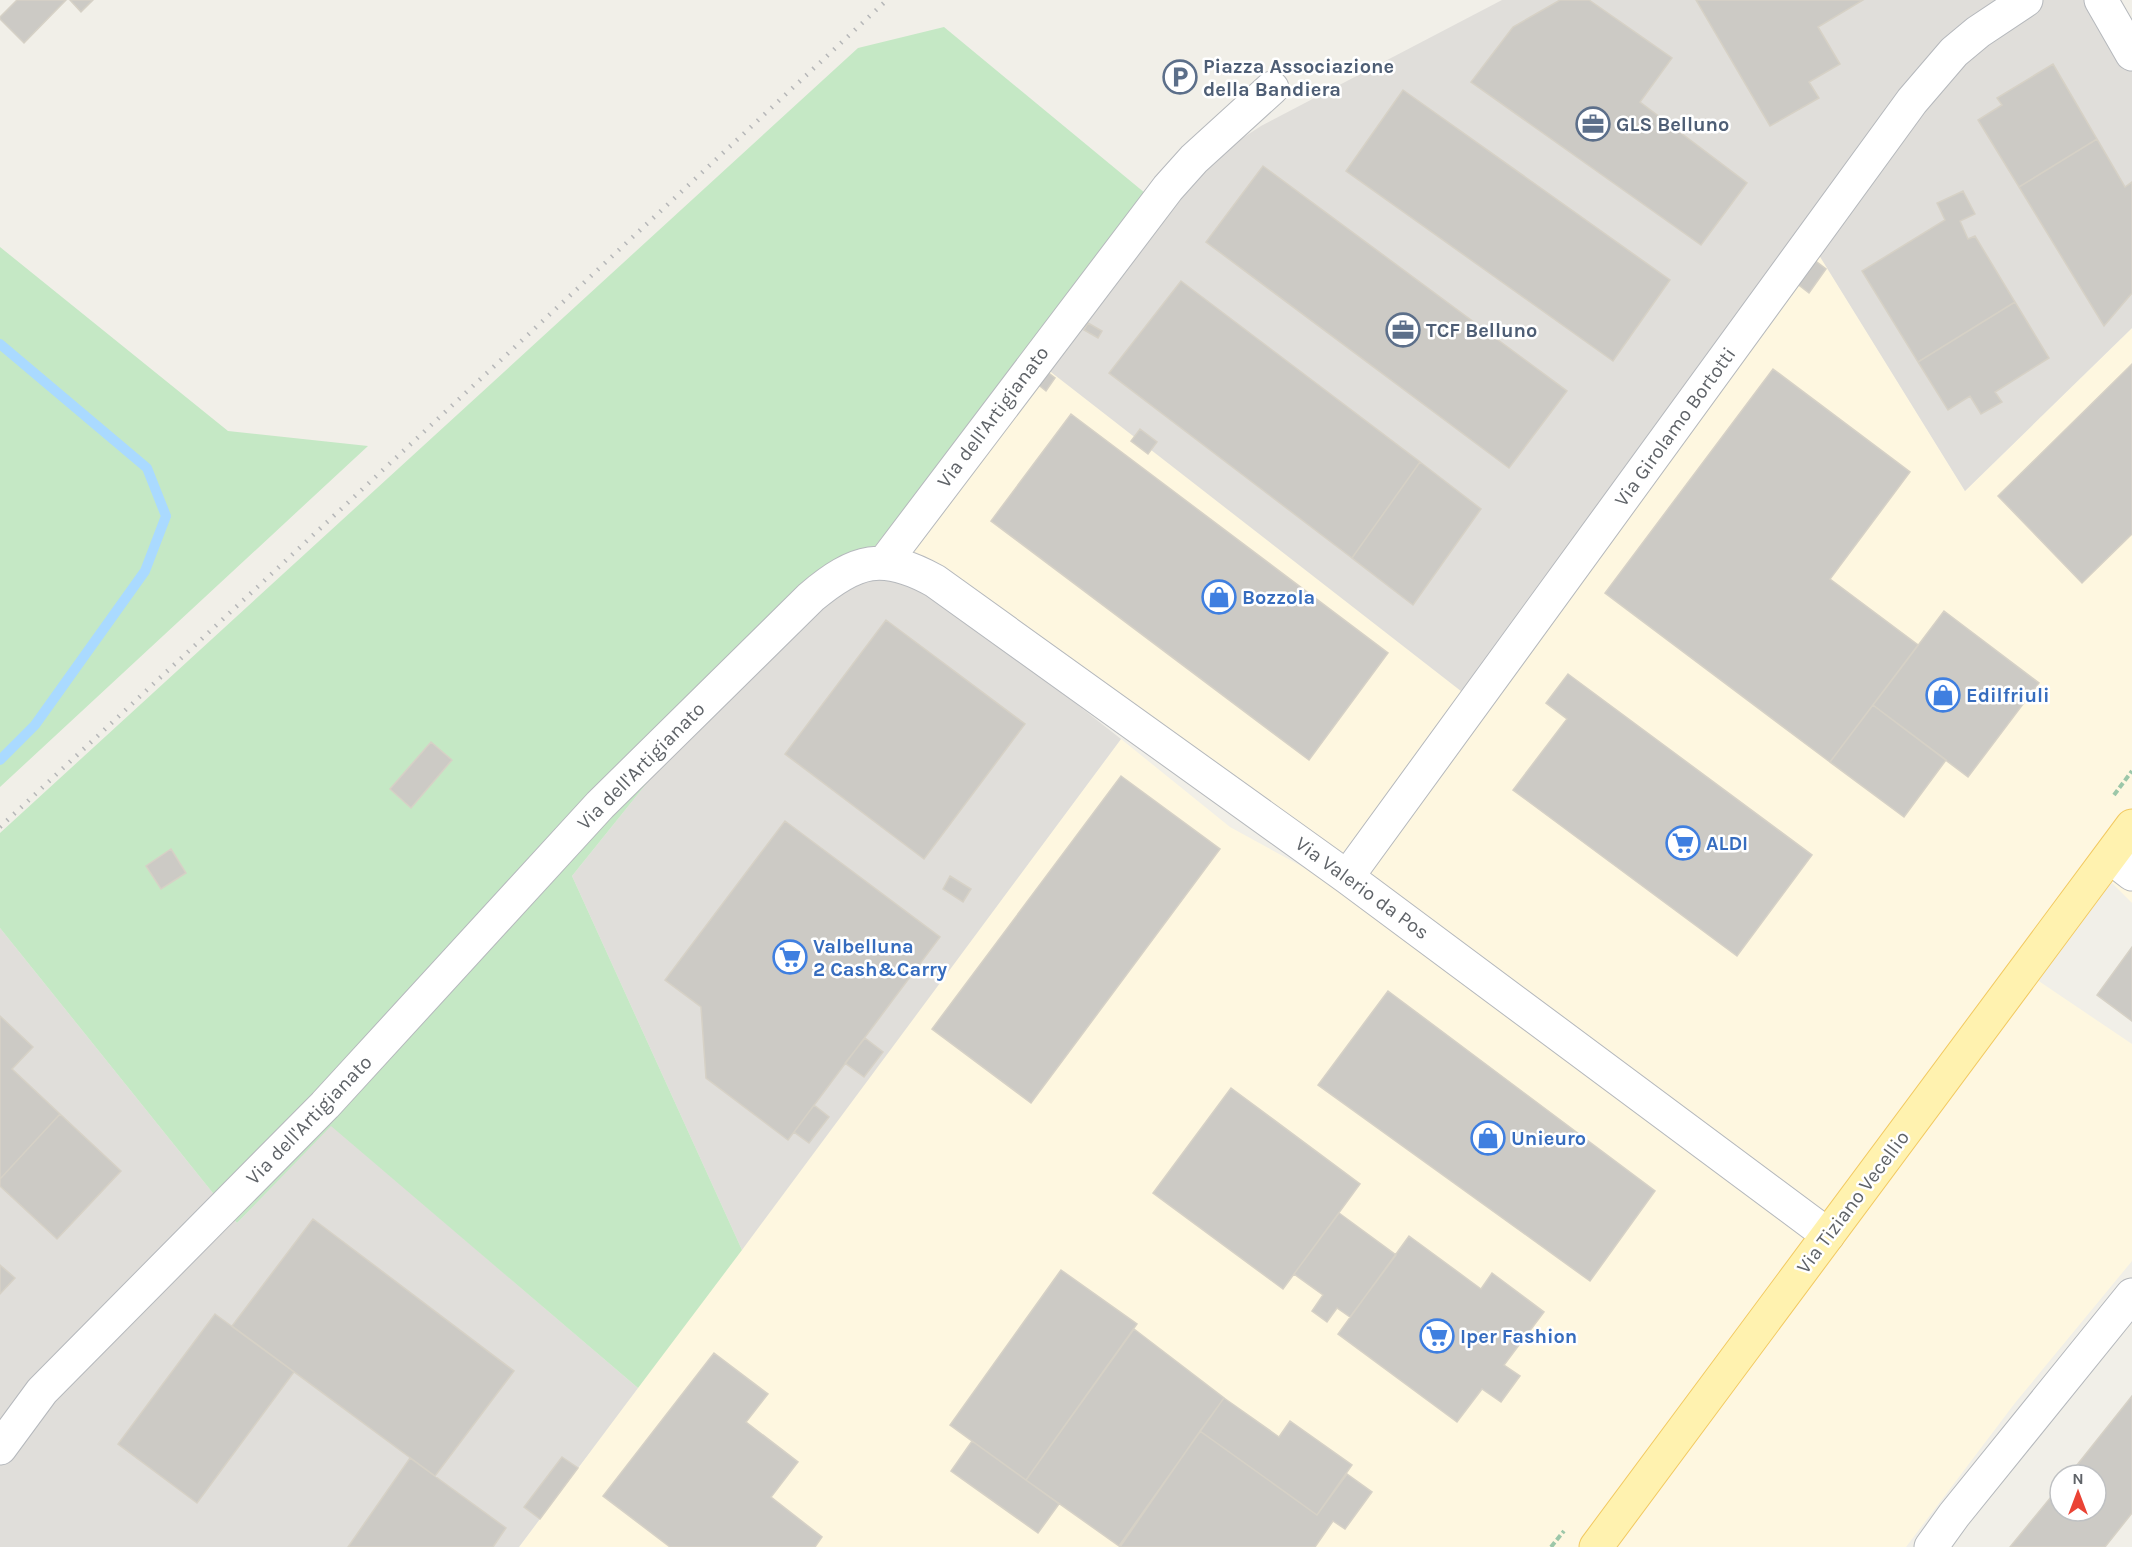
<svg xmlns="http://www.w3.org/2000/svg" width="2132" height="1547" font-family="Karla,sans-serif">
	<style>
		.commercial { fill: #fef7e0 }
		.industrial { fill: #e0deda }
		.green { fill: #c5e8c5 }
		.lines { fill: none; stroke-linecap: round; stroke-linejoin: round }
		.stream { stroke: #aadaff; stroke-width: 10 }
		.building { fill: #cccac5; stroke: #d6d1c6; stroke-width: 1.5 }
		.minor-casing { stroke: #b5b8bc; stroke-width: 35 }
		.major-casing { stroke: #f2c960; stroke-width: 35 }
		.path { stroke: #9cc7a9; stroke-width: 4; stroke-dasharray: 6 3; stroke-linecap: butt }
		.minor { stroke: #fff; stroke-width: 33 }
		.major { stroke: #fff2af; stroke-width: 33 }
		.rail { stroke: #b6b7b8; stroke-width: 4.5; stroke-dasharray: 1.5 8; stroke-linecap: butt }
		.labels { text-anchor: middle; dominant-baseline: central; stroke-width: 5; stroke-linejoin: round; paint-order: stroke }
		.service-label { font-size: 20px; font-weight: bold; fill: #4e5e75; stroke: #fff; text-anchor: start }
		.street-label { font-size: 20px; fill: #5f6368; stroke: #fff }
		.shop-label { font-size: 20px; font-weight: bold; fill: #366cbe; stroke: #fff; text-anchor: start }
	</style>
	<rect width="100%" height="100%" fill="#f1efe8"/>
	<path class="commercial" d="M1809,238L1965,491L2132,328V903L2087,858L2012,963L2132,1044V1261L2015,1403L1906,1547H519L1121,739L1230,827L1334,884L875,546L1029,355Z"/>
	<path class="industrial" d="M1502,0H2090L2132,69V328L1965,491L1809,239L1475,702L1029,355L1151,198L1261,126Z
		M875,546L1121,739L742,1250L572,876L696,722Z
		M0,928L237,1223L331,1125L638,1388L519,1547H0Z"/>
	<path class="green" d="M944,27L1151,198L1029,355L875,546L696,722L572,876L742,1250L638,1388L331,1126L237,1223L0,928V833L858,48Z
		M0,247L228,431L368,446L0,787Z"/>
	<g class="lines">
		<path class="stream" d="M0,344L147,468L166,516L145,571L35,725L0,760"/>
	</g>
	<path class="building" d="M17,0H66L24,43L0,19V17Z
		M70,0H93L81,12Z
		M1560,0H1589L1672,58L1640,102L1747,183L1701,245L1471,82L1513,27Z
		M1696,0H1863L1818,27L1840,64L1809,82L1819,98L1770,126Z
		M2053,64L2097,139L2019,187L1978,120L2002,105L1997,98Z
		M1403,90L1670,280L1613,361L1346,171Z
		M2097,139L2125,187L2132,182V293L2104,326L2019,187Z
		M1263,166L1567,391L1509,468L1206,242Z
		M1963,191L1975,214L1960,221L1968,239L1975,236L2015,302L1918,362L1862,271L1945,220L1937,203Z
		M1813,259L1826,269L1809,293L1795,282Z
		M1181,281L1420,462L1352,558L1109,373Z
		M2015,302L2049,358L1995,392L2002,402L1981,414L1970,396L1948,410L1918,362Z
		M1088,323L1102,331L1098,338L1084,330Z
		M2132,364V534L2082,583L1998,496Z
		M1773,369L1910,472L1830,579L1918,645L1830,762L1605,593Z
		M1046,371L1055,378L1046,391L1036,383Z
		M1071,414L1388,653L1309,760L991,521Z
		M1140,429L1157,442L1148,454L1131,441Z
		M1420,462L1481,509L1413,605L1352,558Z
		M1944,611L2039,683L1968,777L1873,705Z
		M886,620L1025,724L924,859L785,754Z
		M1568,674L1812,855L1737,956L1513,790L1567,719L1546,703Z
		M1873,705L1946,760L1904,817L1830,762Z
		M431,742L452,760L411,808L390,789Z
		M1121,776L1220,849L1031,1103L932,1029Z
		M785,821L940,937L788,1140L706,1078L701,1007L665,980Z
		M171,849L186,873L161,889L146,866Z
		M950,876L971,889L963,902L943,889Z
		M2132,947V1021L2097,995Z
		M1388,991L1655,1191L1590,1281L1318,1085Z
		M0,1016L33,1047L12,1069L60,1114L0,1179Z
		M865,1038L883,1052L864,1077L845,1063Z
		M1231,1088L1360,1184L1283,1289L1153,1193Z
		M814,1105L829,1117L809,1143L794,1132Z
		M60,1114L121,1171L57,1239L0,1186V1179Z
		M1339,1213L1396,1255L1350,1317L1337,1308L1327,1322L1312,1311L1323,1295L1294,1274Z
		M313,1219L514,1371L435,1476L232,1326Z
		M1409,1236L1481,1289L1492,1273L1544,1312L1504,1365L1520,1376L1501,1402L1482,1389L1457,1422L1338,1334Z
		M0,1265L15,1278L0,1294Z
		M1061,1270L1137,1324L1026,1480L950,1425Z
		M215,1314L294,1372L197,1503L118,1444Z
		M1134,1329L1224,1398L1119,1546L1026,1480Z
		M714,1353L768,1394L746,1422L798,1462L771,1497L822,1537L815,1547H670L603,1496Z
		M2132,1396V1513L2105,1547H2010L2060,1486V1511H2096V1475H2069Z
		M1224,1398L1279,1437L1290,1421L1352,1465L1317,1515L1200,1431Z
		M1200,1431L1317,1515L1347,1474L1372,1492L1345,1529L1333,1521L1315,1547H1120Z
		M972,1441L1059,1504L1038,1533L951,1471Z
		M562,1457L578,1468L540,1519L524,1507Z
		M410,1458L506,1528L493,1547H348Z"/>
	<g class="lines">
		<defs>
			<path id="minor" d="M2101,0L2132,54
				M884,563L1168,188L1194,159L1272,88
				M2110,857L2132,874
				M1347,877L1912,101L1954,52L1978,32L2026,0
				M0,1448L42,1391L325,1105L600,805L811,597C856,559 883,552 935,581L1347,877L1828,1235
				M1931,1547L1954,1515L2132,1295"/>
			<path id="major" d="M1596,1547L2132,826"/>
		</defs>
		<use href="#minor" class="minor-casing"/>
		<use href="#major" class="major-casing"/>
		<path class="path" d="M2114,795L2132,771
			M1551,1547L1564,1531"/>
		<use href="#minor" class="minor"/>
		<use href="#major" class="major"/>
		<path class="rail" d="M0,827L887,0"/>
	</g>
	<defs>
		<symbol id="parking-ring" viewBox="-11 -11 22 22"><circle r="9.5" fill="#fff" stroke="#5c6f8a" stroke-width="1.5"/><path d="M-3.5-5.5H1a3.5 3.5 0 0 1 0 7H-1V5.5H-3.5ZM-1-3.4V-.6H.8a1.4 1.4 0 0 0 0-2.8Z" fill="#5c6f8a"/></symbol>
		<symbol id="office-ring" viewBox="-11 -11 22 22"><circle r="9.5" fill="#fff" stroke="#5c6f8a" stroke-width="1.5"/><path d="M-6-3h4V-5.5h4V-3h4V5H-6ZM-1-4.5V-3h2v-1.5ZM-6 0V1H6V0Z" fill="#5c6f8a"/></symbol>
		<symbol id="shop-ring" viewBox="-11 -11 22 22"><circle r="9.5" fill="#fff" stroke="#3f7fe0" stroke-width="1.5"/><path d="M-5-2.5h2.3a2.7 3.5 0 0 1 5.4 0H5L5.5 6h-11ZM-1.5-2.5h3a1.5 2.3 0 0 0-3 0Z" fill="#3f7fe0"/></symbol>
		<symbol id="supermarket-ring" viewBox="-11 -11 22 22"><circle r="9.5" fill="#fff" stroke="#3f7fe0" stroke-width="1.5"/><path d="M-6-5.5h2.5l.6 2H6L4.5 2H-2.5L-4.4-4H-6ZM-1.5 3.2a1.3 1.3 0 1 0 .1 0ZM3 3.2a1.3 1.3 0 1 0 .1 0Z" fill="#3f7fe0"/></symbol>
	</defs>
	<g fill-rule="evenodd">
		<use href="#parking-ring" x="1161" y="58" width="38" height="38"/>
		<use href="#office-ring" x="1574" y="105" width="38" height="38"/>
		<use href="#office-ring" x="1384" y="311" width="38" height="38"/>
		<use href="#shop-ring" x="1200" y="578" width="38" height="38"/>
		<use href="#shop-ring" x="1924" y="676" width="38" height="38"/>
		<use href="#supermarket-ring" x="1664" y="824" width="38" height="38"/>
		<use href="#supermarket-ring" x="771" y="938" width="38" height="38"/>
		<use href="#shop-ring" x="1469" y="1119" width="38" height="38"/>
		<use href="#supermarket-ring" x="1418" y="1317" width="38" height="38"/>
	</g>
	<g class="labels">
		<g class="service-label">
			<text x="1203" y="66">Piazza Associazione<tspan x="1203" dy="23">della Bandiera</tspan></text>
			<text x="1616" y="124">GLS Belluno</text>
			<text x="1426" y="330">TCF Belluno</text>
		</g>
		<g class="street-label">
			<text transform="translate(993 417) rotate(-53)">Via dell'Artigianato</text>
			<text transform="translate(1675 427) rotate(-54)">Via Girolamo Bortotti</text>
			<text transform="translate(641 766) rotate(-45)">Via dell'Artigianato</text>
			<text transform="translate(1362 888) rotate(36)">Via Valerio da Pos</text>
			<text transform="translate(309 1120) rotate(-46)">Via dell'Artigianato</text>
			<text transform="translate(1853 1202) rotate(-53)">Via Tiziano Vecellio</text>
		</g>
		<g class="shop-label">
			<text x="1242" y="597">Bozzola</text>
			<text x="1966" y="695">Edilfriuli</text>
			<text x="1706" y="843">ALDI</text>
			<text x="813" y="946">Valbelluna<tspan x="813" dy="23">2 Cash&amp;Carry</tspan></text>
			<text x="1511" y="1138">Unieuro</text>
			<text x="1460" y="1336">Iper Fashion</text>
		</g>
	</g>
	<g transform="translate(2078 1493)"><circle r="28" fill="#ffffff" stroke="#bfc1c3" stroke-width="1.5"/>
	<path d="M0-4.5L10 22L0 15L-10 22Z" fill="#ea4335"/>
	<text y="-9" font-size="16" font-weight="bold" text-anchor="middle" fill="#5f6368">N</text>
	</g>
</svg>
